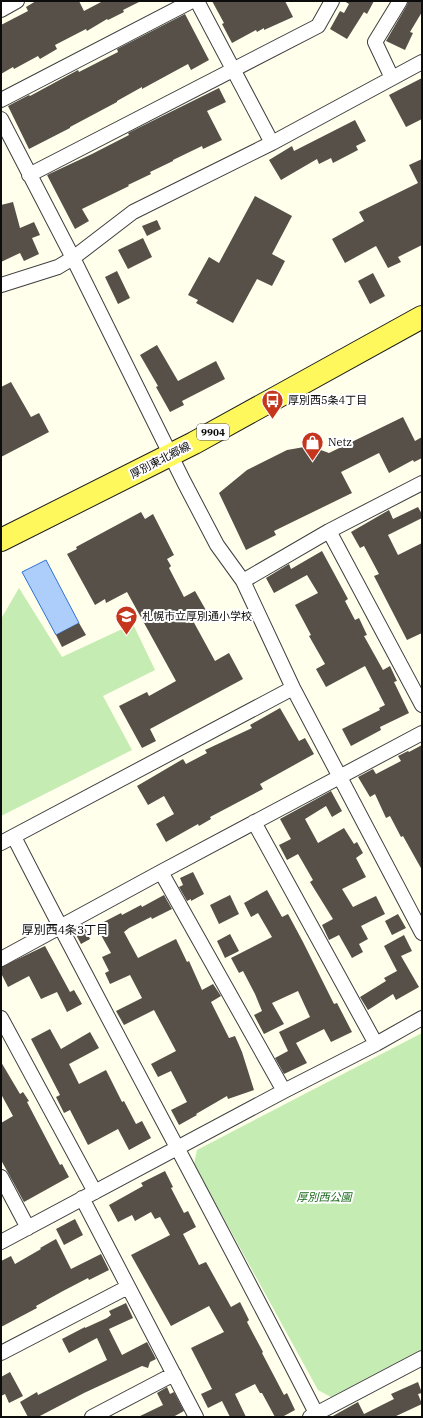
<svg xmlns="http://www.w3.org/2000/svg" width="423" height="1418" font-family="'IBM Plex Serif','Noto Sans JP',serif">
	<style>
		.green { fill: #c5ecb3 }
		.water { fill: #adcefa; stroke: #2f72d5 }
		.building { fill: #565048 }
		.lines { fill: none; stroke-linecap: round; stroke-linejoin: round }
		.street-casing { stroke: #3f3f3f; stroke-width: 16 }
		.primary-casing { stroke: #1d1d1d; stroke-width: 24 }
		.street { stroke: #fff; stroke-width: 14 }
		.primary { stroke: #fff85c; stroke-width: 22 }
		.labels { text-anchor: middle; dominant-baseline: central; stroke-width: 4; stroke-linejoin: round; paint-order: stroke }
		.shield { fill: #fff; stroke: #555; stroke-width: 1 }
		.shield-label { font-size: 10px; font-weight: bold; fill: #0c0c0c }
		.poi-label { font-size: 11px; fill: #0c0c0c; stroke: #fff; text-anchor: start }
		.street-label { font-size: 11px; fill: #0c0c0c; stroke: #fff }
		.park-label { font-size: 11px; font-style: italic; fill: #196819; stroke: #fff }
		.neighbourhood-label { font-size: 12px; fill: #0c0c0c; stroke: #fff }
	</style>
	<rect width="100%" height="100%" fill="#ffffec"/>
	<path class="green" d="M19,588L62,657L133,624L155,670L103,696L132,750L1,816V619Z
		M422,1033V1349L331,1397L318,1390L194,1164L197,1150Z"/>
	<path class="water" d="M46,560L79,623L56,635L22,572Z"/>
	<path class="building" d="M36,1H79L84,11L103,1H141L123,10L124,12L108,20L107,19L87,31L86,29L55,45L57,49L40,59L38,56L14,69L13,67L1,74V25L28,11L26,7Z
		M212,1H285L293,17L264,30V28L257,32L256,30L232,43L222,24L224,23Z
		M344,1H374L367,14L364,12L347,39L330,29L340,11L344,13L349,4Z
		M408,1H422V12L410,32L413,33L405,50L386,41L407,5Z
		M185,14L209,60L191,70L188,64L142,89V87L117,101V102L70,127V128L29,149L8,106L29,95L30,96L78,70L79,72L118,52L117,49Z
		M422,78V119L406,127L389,95Z
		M219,88L226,102L207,111L222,140L203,149L202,146L173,160V161L150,172L151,174L128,185L129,186L82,209L89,221L75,229L47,175L92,154L129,135L128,133Z
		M355,120L366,141L356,146L358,150L333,163L331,158L319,164L317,159L281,180L269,160L292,146L294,151Z
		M422,159V245L398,257L401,262L388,268L376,246L345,263L332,239L364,221L359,212L418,183L409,165Z
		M255,196L292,216L272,254L285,261L272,286L257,279L233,323L196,303L198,300L188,295L209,257L219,263Z
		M13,202L20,228L34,222L40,235L32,238L39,254L24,261L20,253L1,262V205Z
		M157,220L161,229L147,236L142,226Z
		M143,238L152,257L128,269L118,250Z
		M117,271L130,298L118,304L105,277Z
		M373,273L385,296L370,304L358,281Z
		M157,345L178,381L216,361L225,379L182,401L184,405L170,412L156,387L158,386L140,355Z
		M11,382L31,417L39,413L49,432L1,457V387Z
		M403,417L415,441L422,437V458L414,462L413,460L389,473L379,453L341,472L352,493L274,531L276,535L246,550L219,493L247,470L287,450L310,446L329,453Z
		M418,507L422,514V518L388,535L398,555L422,543V633L407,640L374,576L379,574L364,546L360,548L351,532L389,510L393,519Z
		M141,512L145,519L153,514L174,555L167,559L171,566L169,568L184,597L195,591L207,612L192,619L215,661L229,653L243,679L150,729L156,741L142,748L119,706L147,692L149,696L176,681L127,592L106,603L105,599L95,605L67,554L77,549L76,547Z
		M322,551L348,599L345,601L355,620L359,618L367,635L364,636L383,670L390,666L397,681L394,682L409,713L380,727L381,730L351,746L342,729L380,710L379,708L385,705L365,666L326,687L316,669L325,664L309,636L311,635L295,605L318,593L307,575L274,593L266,578L289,564L291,569Z
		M79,623L86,635L62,647L56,635Z
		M280,708L299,741L305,738L314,754L260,784L263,789L210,817L211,819L199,826L198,824L166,842L156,824L174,814L164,796L148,805L137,786L183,759L186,764L207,753L205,750L252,728L250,725Z
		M422,745V870L403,836L401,837L390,816L386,818L375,794L370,797L358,777L373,769L376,774L401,761L398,756L408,751L409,752Z
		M331,791L342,811L332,817L326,806L305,819L318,843L344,828L354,844L357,842L363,853L356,858L366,877L342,889L353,907L376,896L385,914L361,926L368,939L359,944L363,952L352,958L339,935L329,940L322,925L333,919L310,882L313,880L298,854L287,860L279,845L291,839L280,819Z
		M193,872L204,894L191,901V899L187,901L179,887L183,885L180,878Z
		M267,890L282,917L288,914L303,942L334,1004L337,1003L352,1032L331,1042L324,1029L296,1043L307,1063L284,1074L275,1058L288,1051L279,1032L310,1017L298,991L272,1003L284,1024L264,1034L254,1015L262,1011L255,994L243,971L239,973L231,958L272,937L258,913L251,917L244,903Z
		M164,895L172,909L152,919L151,917L129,928L124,932L138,958L176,939L187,962L189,961L202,990L213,984L221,996L211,1002L229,1038L235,1036L242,1052L254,1090L228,1099L227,1096L196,1114L197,1115L179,1125L171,1110L187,1102L171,1071L158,1077L151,1064L176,1051L154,1010L124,1025L116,1011L142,998L130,975L110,984L105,973L109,971L102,957L111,953L96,926L121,913L122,915L141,905L142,907Z
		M230,895L239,914L219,924L210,905Z
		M398,914L406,928L392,935L385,921Z
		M83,924L90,939L81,944L73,929Z
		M230,934L239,951L225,958L217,941Z
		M404,935L412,951L401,956L419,987L396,1000L393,994L368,1010L360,997L386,981L384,978L397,971L384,946Z
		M45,946L70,992L74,990L82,1004L67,1012L57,992L41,999L29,976L8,987L1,973V967Z
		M50,1029L61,1049L90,1032L99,1048L69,1064L79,1084L106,1070L122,1102L124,1101L136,1124L142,1121L151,1138L129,1150L118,1129L88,1145L70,1110L64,1113L56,1097L60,1095L31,1039Z
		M1,1062L20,1094L23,1092L29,1101L27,1102L60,1165L62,1164L69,1177L24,1202L1,1160V1123L13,1116L1,1094Z
		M165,1171L173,1187L171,1188L184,1213L188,1211L196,1227L183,1234L199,1265L206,1262L231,1307L240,1302L249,1320L247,1322L263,1352L262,1353L284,1395L287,1393L295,1410L282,1417H275L262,1393H260L255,1384L235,1394L246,1417H230L222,1401L208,1408L201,1394L212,1389L191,1348L224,1332L209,1306L171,1326L131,1255L170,1235L160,1217L155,1219L151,1212L135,1221L132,1215L118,1222L109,1205L143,1186L141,1183Z
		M75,1219L83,1235L64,1245L56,1229Z
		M56,1239L71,1269L101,1254L109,1270L89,1280L88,1278L63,1291L36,1306L37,1308L1,1327V1261L11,1256L15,1264L41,1249L40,1248Z
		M126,1303L133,1318L109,1329L122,1355L147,1342L156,1359L150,1362L148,1368L142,1366L84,1393L38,1417H28L20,1402L37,1392L38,1395L107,1360L97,1338L69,1353L62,1339L85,1327V1328L107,1318L111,1315L109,1311Z
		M10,1372L23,1396L9,1403L5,1394L1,1396V1377Z
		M418,1382L422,1393L418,1394L422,1404L394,1417H331L358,1402L364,1414L394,1399L391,1394Z
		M167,1387L170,1394L174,1392L184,1411L173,1417H138L163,1405L157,1393Z"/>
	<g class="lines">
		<defs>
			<path id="street" d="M197,1L272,143
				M1,10L17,1
				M392,78L375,42L400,1
				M1,100L192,1
				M1,119L73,258L184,482L217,545L243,581L293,688L422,933
				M29,175L318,26L332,1
				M1,285L58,267L73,258L133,212L272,143L422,62
				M329,531L422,705
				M243,581L329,531L422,483
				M254,822L376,1044
				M14,837C113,1031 219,1222 318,1417
				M1,843L293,688
				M161,872L284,1091
				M1,959L161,872L422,733
				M1,1018L95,1192
				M1,1177L28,1228
				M82,1198L196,1417
				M1,1242L284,1091L376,1044L422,1018
				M1,1353L128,1287
				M92,1417L174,1374
				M310,1417L422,1358"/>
			<path id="primary" d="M1,540L194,443L422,317"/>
		</defs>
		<use href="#street" class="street-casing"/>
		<use href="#primary" class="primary-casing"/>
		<use href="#street" class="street"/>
		<use href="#primary" class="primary"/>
	</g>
	<defs>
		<symbol id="bus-pin" viewBox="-11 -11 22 30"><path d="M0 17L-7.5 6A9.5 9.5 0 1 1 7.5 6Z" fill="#c5361c" stroke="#fff"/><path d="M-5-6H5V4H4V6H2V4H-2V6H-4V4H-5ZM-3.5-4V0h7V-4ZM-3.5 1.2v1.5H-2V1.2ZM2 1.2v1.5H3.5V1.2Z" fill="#fff"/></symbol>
		<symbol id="shop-pin" viewBox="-11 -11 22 30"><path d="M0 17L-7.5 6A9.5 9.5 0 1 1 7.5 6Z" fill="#c5361c" stroke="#fff"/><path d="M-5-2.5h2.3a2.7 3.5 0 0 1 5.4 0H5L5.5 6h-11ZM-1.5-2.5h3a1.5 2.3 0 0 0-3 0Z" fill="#fff"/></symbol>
		<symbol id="school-pin" viewBox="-11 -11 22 30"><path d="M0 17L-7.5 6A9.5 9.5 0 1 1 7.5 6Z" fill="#c5361c" stroke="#fff"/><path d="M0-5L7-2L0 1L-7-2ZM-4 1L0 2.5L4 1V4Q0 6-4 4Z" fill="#fff"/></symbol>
	</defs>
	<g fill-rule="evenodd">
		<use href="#bus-pin" x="260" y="388" width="25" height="34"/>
		<use href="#shop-pin" x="300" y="430" width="25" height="34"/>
		<use href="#school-pin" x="114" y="604" width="25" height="34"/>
	</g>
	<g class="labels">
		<rect class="shield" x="197" y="424" width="32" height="16" rx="3"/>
		<g class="shield-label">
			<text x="213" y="432">9904</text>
		</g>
		<g class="poi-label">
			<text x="288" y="400">厚別西5条4丁目</text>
			<text x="328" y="442">Netz</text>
			<text x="142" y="616">札幌市立厚別通小学校</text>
		</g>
		<g class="street-label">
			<text transform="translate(160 460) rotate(-27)">厚別東北郷線</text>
		</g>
		<g class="park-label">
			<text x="324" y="1197">厚別西公園</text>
		</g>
		<g class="neighbourhood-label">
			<text x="65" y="929">厚別西4条3丁目</text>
		</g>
	</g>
	<rect width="423" height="1418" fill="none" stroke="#0c0c0c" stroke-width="4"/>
</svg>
